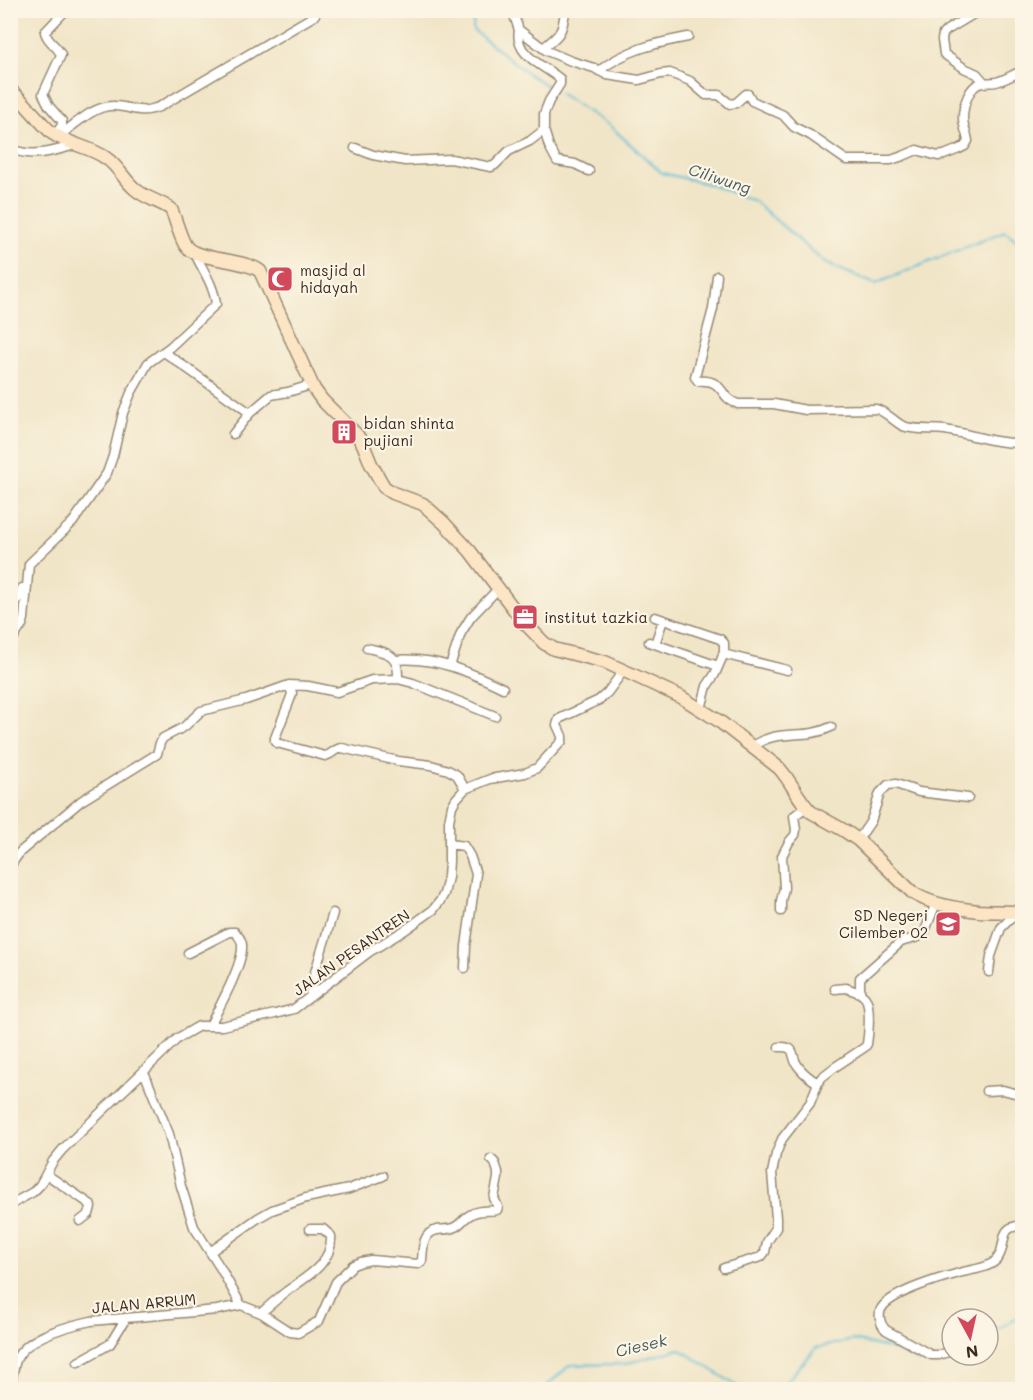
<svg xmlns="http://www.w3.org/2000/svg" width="1033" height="1400" font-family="Mali,sans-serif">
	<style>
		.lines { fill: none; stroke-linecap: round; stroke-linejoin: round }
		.stream { stroke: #55bad4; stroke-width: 2 }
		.street-casing { stroke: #968872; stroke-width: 11 }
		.secondary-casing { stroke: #968872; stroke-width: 15 }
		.street { stroke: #fff; stroke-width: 8 }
		.secondary { stroke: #fce5c4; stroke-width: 12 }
		.labels { text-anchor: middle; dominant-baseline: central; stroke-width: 4.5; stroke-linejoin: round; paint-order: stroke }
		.poi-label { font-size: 15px; fill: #3b2a1e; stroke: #fcf5e5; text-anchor: start }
		.street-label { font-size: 15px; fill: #3b2a1e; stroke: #fcf5e5 }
		.water-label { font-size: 16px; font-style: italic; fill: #445c5e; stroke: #fcf5e5 }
	</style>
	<rect width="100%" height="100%" fill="#fcf5e5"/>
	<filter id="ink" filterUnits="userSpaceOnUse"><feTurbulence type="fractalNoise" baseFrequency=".0167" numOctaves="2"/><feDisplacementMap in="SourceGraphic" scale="12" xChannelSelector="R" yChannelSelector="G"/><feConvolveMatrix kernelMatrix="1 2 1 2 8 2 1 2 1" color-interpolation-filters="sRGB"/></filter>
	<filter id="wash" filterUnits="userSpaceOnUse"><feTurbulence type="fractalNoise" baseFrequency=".008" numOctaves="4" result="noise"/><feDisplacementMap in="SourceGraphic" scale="24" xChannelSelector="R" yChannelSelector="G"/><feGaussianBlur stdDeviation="1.35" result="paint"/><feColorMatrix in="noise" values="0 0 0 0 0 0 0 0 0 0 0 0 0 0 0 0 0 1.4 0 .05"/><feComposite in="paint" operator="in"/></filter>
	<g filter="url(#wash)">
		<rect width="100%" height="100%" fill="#f1e5c7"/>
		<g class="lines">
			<path class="stream" d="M474,10L473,30L530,75L554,90
				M559,93L610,126L662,173L713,185L754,201L825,263L875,284L1005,231L1022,245
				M988,1336L1022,1314
				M542,1390L570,1365L624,1364L680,1349L743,1390
				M779,1390L816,1348L853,1340L896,1350L918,1361H950L959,1355"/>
		</g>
	</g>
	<g filter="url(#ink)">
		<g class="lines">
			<defs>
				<path id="street" d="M14,10V11
					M512,10L519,30L547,51L571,61L594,68L607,75L639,80L661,74L670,73L690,81L706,95H719L730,104L736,103L746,94H748L752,101L783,115L794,127L810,135L846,160H891L903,156L917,150L938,156L944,155L959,149L965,146L968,141C967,133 963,126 963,118C963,106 969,85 982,83C987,82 992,83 996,82C1005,80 1014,74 1022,71
					M980,10L947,30L943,34L942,40L944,54L964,68L977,74L984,82
					M519,30C514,56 544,65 560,79V84L549,101L544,114V130L549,146L557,161L575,164L589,171
					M543,48C560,35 563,32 565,10
					M599,71C625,50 656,43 688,37
					M55,135L62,125V121L49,106L43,94L61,55C58,46 47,42 45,32L66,10
					M58,137C73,126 95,104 115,106C133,107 141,115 161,106L314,16L318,10
					M10,148C31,159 55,151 75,145
					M355,148L373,155L405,161L451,159L491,167L495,165L509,151L530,141L544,130
					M717,276L713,309L695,377L698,381C726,379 718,398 738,404H774L806,410L876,409C887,412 893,421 903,426C916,431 932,428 945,430C971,434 996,444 1022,443
					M164,352L250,413
					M233,434L250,413L271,395L288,392L311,385
					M10,601L18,599L22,588
					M655,617L720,639L724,643V651L722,658L715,674L707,686L701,709
					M649,642L718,666
					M10,643L22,625L24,619L29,564L73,522L107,473L113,456L123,413L131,393L148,363L170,347L216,304C214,286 203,270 195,254
					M655,644L663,620
					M367,648C388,653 399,653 398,679
					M723,654L787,670
					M396,660C435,657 468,671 503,688
					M450,666L461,633L471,617L498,589
					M289,685L308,686L337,692L372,680L398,679L413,683L495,716
					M752,747C778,727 804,741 831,727
					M10,794L11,797
					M858,840L871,821L880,793L888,785L896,784L919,792L968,798
					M449,844L464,846L470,856L476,874L466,946L465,968
					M10,866L20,852L81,801L157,754L160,743L163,738L184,727L201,711L246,700L289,685L292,693L291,697L275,738V741L277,743L325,756C332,755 335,748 342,748L398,761L431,765L448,770L457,775L465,789
					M781,911V901L784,888L782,856L789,842L795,835L796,830L794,816L806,807
					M188,953L229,932H235C238,936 242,939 242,945C244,963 219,1008 210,1025
					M989,972L991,956L1001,928L1017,912
					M835,989L846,988L860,993
					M310,997L312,982L333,913
					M779,1047C798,1046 790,1056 798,1066C803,1073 811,1079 818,1083
					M144,1072L169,1134L181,1186L194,1227L221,1269L241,1305
					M986,1091L1003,1090L1022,1095
					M46,1174L90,1204L91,1207L89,1214L80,1221
					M10,1207L15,1202L33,1192L40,1185L53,1161L63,1149L178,1038L199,1026H222L275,1014L294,1009L369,952L405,930L433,910L440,901L444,894L448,877L449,861V821L452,806L456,799L465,789L490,779L525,773L537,768L562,741V736L557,725L559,719L599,700L607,693L624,670
					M210,1252L258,1218L272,1210L306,1198L349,1189L383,1176
					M724,1268L761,1257L765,1252L767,1242L776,1228V1218L772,1173L776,1154L782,1139L810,1103L818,1083L822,1077L835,1067L865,1047L867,1044C869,1032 870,1012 867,1001C865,996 863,996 860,993V978L901,942L918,937L925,931L936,903
					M261,1313C270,1305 278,1298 287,1291C306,1277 333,1263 331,1236L323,1229H310
					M988,1329L991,1326
					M952,1351L939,1355H931L886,1330C879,1323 877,1312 884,1305C898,1291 937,1279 956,1274C967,1270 980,1270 991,1264C1007,1255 1000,1235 1009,1229C1013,1226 1019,1226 1022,1225
					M78,1362L110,1344L126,1318
					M10,1386C13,1377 13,1367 17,1358C28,1336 68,1326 91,1321L217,1310L241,1305L261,1313L290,1332L298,1333L319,1321L336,1282L353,1265L361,1262L371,1260L418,1264L422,1261C423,1249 422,1233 437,1230C443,1229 449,1230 455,1227C461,1224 464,1218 470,1215C478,1209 488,1212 497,1210L498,1207L494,1198L498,1178V1172L495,1163L491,1159"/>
				<path id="secondary" d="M10,90C26,102 37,120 52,133C69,145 89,146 106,158C118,166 124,180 135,189C145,198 159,201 171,209C176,220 179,234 185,245C194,261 242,258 260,271L314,389L322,400L357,435L363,444L371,464L384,487L393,493L423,504L444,523L470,551L522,620L544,643L554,649L605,662L681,697L719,721L779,768C791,781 798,799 811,812L845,831L858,840L913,893C930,904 959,909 979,911C993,912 1008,911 1022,913"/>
			</defs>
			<use href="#street" class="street-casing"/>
			<use href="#secondary" class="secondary-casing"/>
			<use href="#street" class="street"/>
			<use href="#secondary" class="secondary"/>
		</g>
	</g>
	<defs>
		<symbol id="mosque-square" viewBox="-11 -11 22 22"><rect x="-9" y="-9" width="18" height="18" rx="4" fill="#d1495b" stroke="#fcf5e5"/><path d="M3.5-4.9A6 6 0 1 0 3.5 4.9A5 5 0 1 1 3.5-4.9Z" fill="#fff"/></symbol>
		<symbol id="building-square" viewBox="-11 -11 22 22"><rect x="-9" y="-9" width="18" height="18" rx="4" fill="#d1495b" stroke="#fcf5e5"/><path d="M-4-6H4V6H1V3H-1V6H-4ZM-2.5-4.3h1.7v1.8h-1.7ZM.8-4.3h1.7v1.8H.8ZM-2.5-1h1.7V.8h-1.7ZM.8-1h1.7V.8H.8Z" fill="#fff"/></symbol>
		<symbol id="office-square" viewBox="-11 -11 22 22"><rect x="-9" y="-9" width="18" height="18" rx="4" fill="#d1495b" stroke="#fcf5e5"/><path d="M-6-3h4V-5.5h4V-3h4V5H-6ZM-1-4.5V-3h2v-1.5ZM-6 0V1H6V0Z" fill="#fff"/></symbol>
		<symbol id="school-square" viewBox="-11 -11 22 22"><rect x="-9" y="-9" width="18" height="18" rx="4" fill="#d1495b" stroke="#fcf5e5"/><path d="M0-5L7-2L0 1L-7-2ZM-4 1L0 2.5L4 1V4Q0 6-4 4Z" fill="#fff"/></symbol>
	</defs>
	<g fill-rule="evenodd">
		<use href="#mosque-square" x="265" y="264" width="30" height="30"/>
		<use href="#building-square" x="329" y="417" width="30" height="30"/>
		<use href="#office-square" x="510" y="602" width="30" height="30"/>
		<use href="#school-square" x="933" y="909" width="30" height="30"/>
	</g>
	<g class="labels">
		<g class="poi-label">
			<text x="300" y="270">masjid al<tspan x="300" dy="17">hidayah</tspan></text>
			<text x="364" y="423">bidan shinta<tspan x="364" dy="17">pujiani</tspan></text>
			<text x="544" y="617">institut tazkia</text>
			<text x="928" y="915" text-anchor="end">SD Negeri<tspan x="928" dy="17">Cilember 02</tspan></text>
		</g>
		<g class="street-label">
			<text transform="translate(351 952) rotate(-35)">JALAN PESANTREN</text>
			<text transform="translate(144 1303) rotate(-5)">JALAN ARRUM</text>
		</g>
		<g class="water-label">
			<text transform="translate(720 178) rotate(18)">Ciliwung</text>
			<text transform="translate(641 1345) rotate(-13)">Ciesek</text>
		</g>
	</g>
	<rect width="1033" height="1400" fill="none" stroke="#fcf5e5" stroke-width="36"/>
	<g transform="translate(970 1337) rotate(172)"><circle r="28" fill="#fcf5e5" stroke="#afa495" stroke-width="1.5"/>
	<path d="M0-4.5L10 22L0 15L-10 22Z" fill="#d1495b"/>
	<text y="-9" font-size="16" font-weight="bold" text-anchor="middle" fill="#3b2a1e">N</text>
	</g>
</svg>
